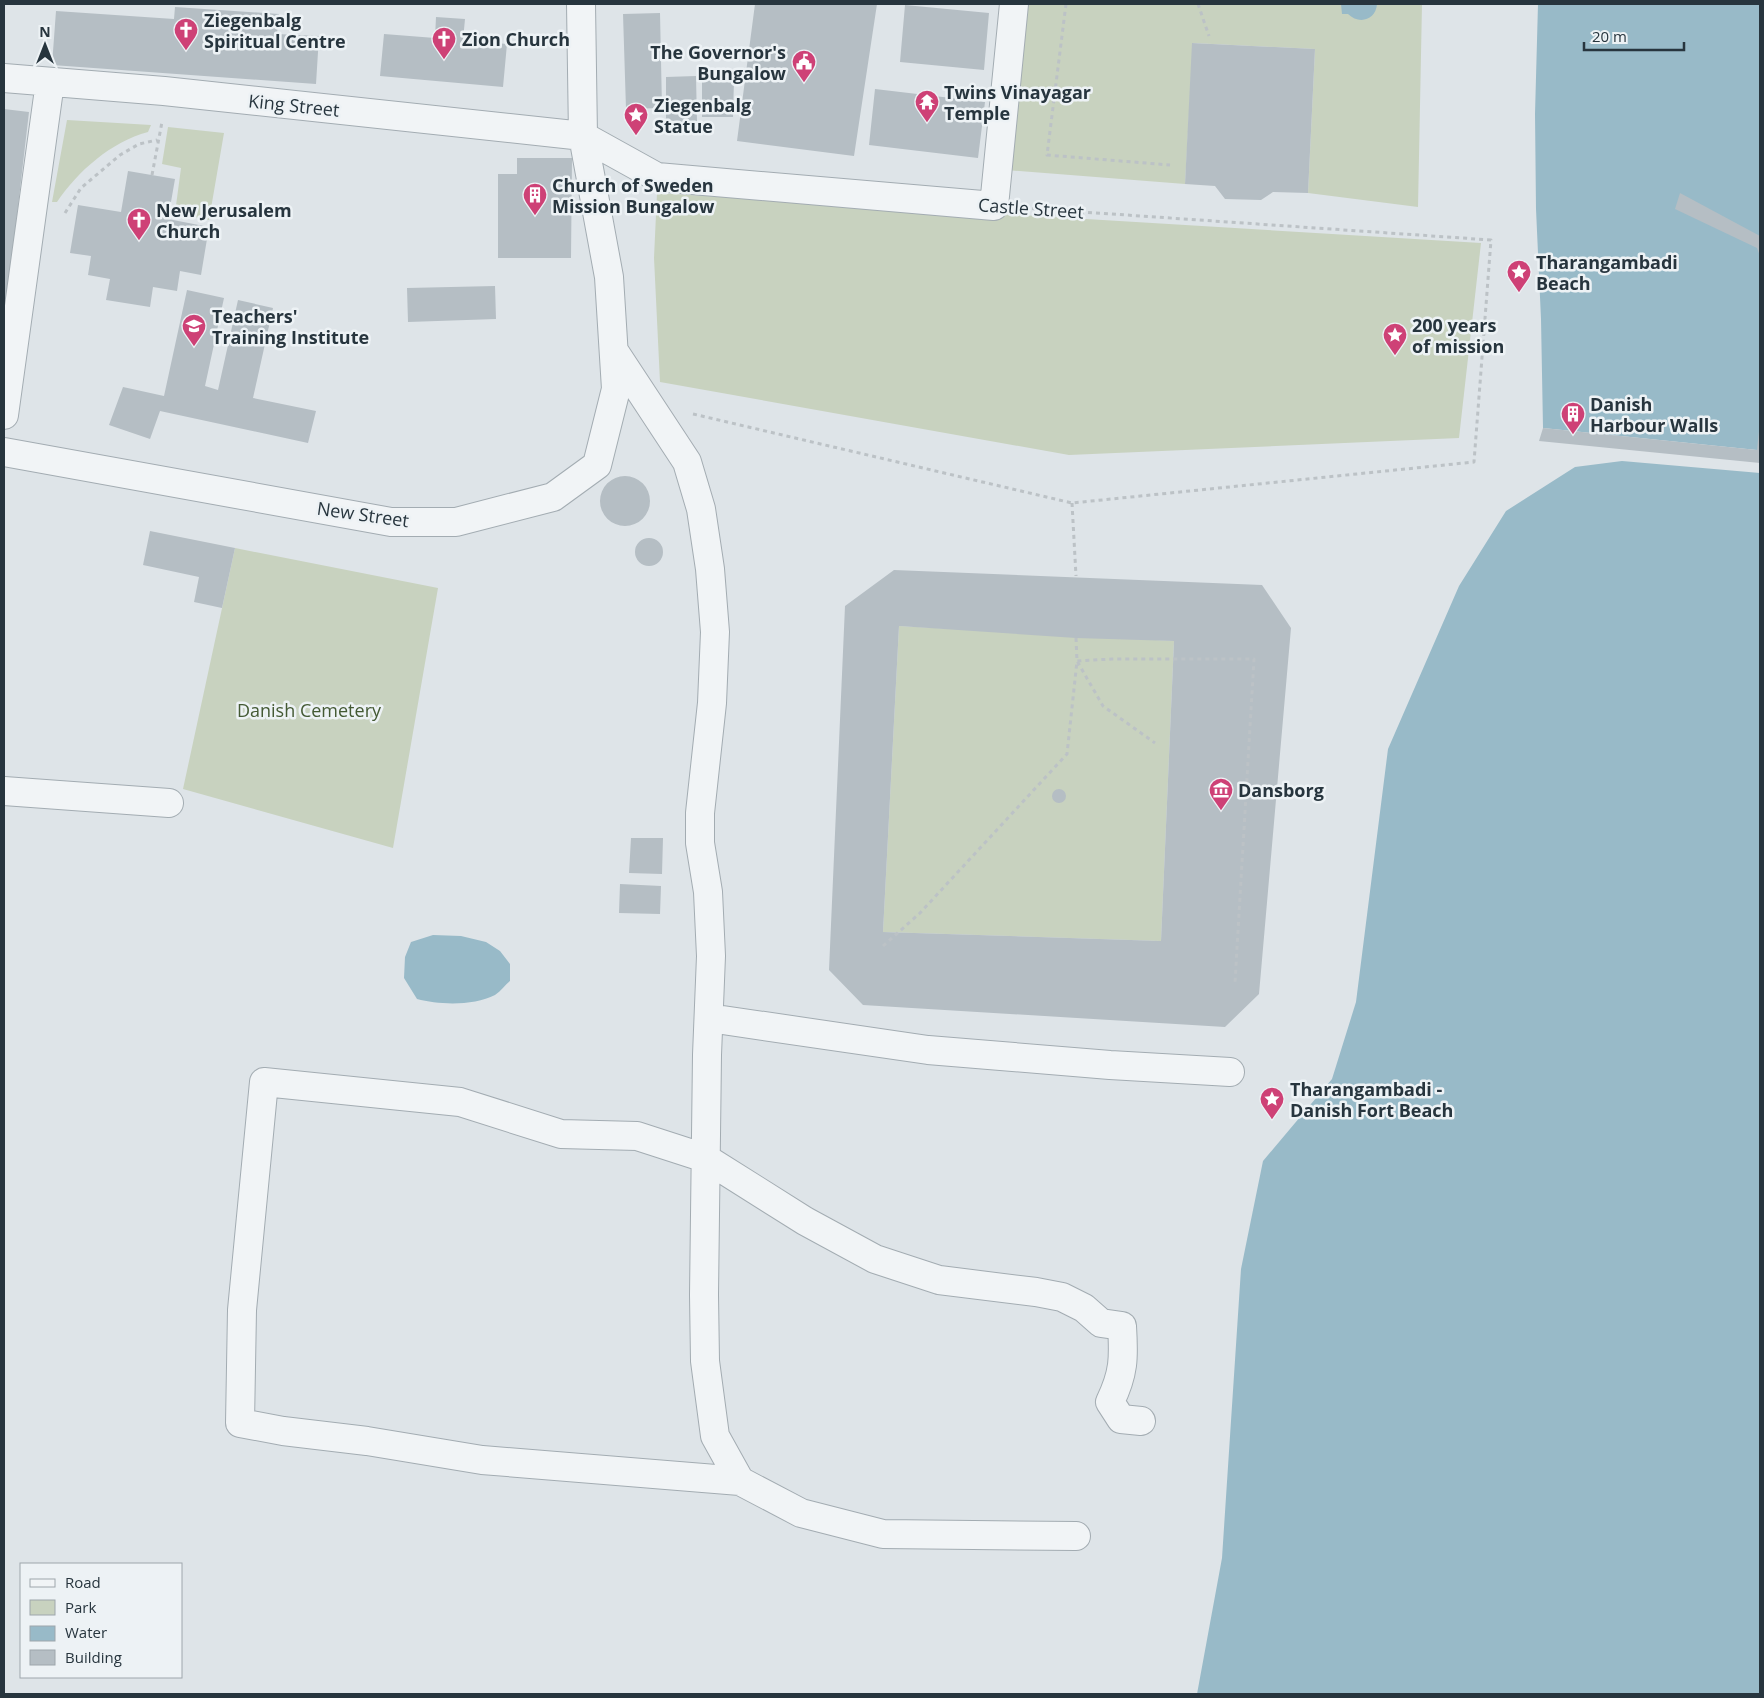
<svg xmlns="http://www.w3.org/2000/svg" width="1764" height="1698" font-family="'Open Sans',sans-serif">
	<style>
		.green { fill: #c8d2bf }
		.water { fill: #98bac8 }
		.building { fill: #b5bec4; fill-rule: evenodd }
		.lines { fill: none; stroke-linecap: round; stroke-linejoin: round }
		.minor-casing { stroke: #a3acb2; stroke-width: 30 }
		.path { stroke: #bcc2c6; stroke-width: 3; stroke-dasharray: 4 4; stroke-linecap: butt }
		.minor { stroke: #f1f4f6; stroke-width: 28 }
		.labels { text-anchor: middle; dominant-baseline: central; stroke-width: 5; stroke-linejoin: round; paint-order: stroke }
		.poi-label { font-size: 18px; font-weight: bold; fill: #27353e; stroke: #edf2f5; text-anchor: start }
		.street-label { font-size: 18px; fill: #27353e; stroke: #edf2f5 }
		.park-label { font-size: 18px; fill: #445a34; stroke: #edf2f5 }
	</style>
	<rect width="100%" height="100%" fill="#dee4e8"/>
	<path class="green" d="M1023,4H1422L1418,207L1308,193L1315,49L1193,43L1185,184L1006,170Z
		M67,120L151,125L148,132C111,142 78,171 57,202H52Z
		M168,127L224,133L209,220L175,213L181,168L162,164Z
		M657,193L1481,243L1459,438L1069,455L660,382L654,258Z
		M235,548L438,588L393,848L183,789Z
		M899,626L1174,641L1161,941L883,932Z"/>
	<path class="water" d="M1332,4H1377C1376,20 1359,25 1348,14H1342L1341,4Z
		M1538,4H1760V447L1757,450L1543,428L1541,319L1536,209L1535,114Z
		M1622,461L1760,473V1694H1197L1222,1558L1241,1269L1263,1161L1332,1079L1356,1002L1388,749L1459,586L1506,511L1575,467Z
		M433,935L461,936L486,942L500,951L510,964V981C505,985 501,991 495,995C474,1006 439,1005 417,999L404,978L405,957L411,942Z"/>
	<path class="building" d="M755,4H877L854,156L737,141Z
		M905,5L989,13L984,70L900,62Z
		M175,7L279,14L277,34L319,36L316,84L52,65L56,11L174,19Z
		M660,13L662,108L626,109L623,14Z
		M436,17L465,19L463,40L507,44L503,87L380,76L384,34L435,38Z
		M1192,43L1315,49L1308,193L1273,192L1261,200L1225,199L1215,186L1185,184Z
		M696,76L697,122L666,123V77Z
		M702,78L734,79L733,117H702Z
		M875,89L985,102L978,158L869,145Z
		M4,109L29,112L5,318H4Z
		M517,158H572L571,258H498V174H517Z
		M128,171L175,179L168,219L209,227L201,275L180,271L177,291L153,287L150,307L106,300L110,279L88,275L91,256L70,253L78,205L121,212Z
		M1680,193L1760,236V256L1757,248L1675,209Z
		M495,286L496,319L408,322L407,288Z
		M187,290L224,298L205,386L218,390L238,300L273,308L253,398L316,411L308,443L160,411L150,439L109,425L123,387L164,396Z
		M1543,428L1757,450L1759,431H1760V463L1539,441Z
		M600 501a25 25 0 1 1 50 0a25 25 0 1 1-50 0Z
		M150,531L235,548L222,608L194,602L199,577L143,565Z
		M635 552a14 14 0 1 1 28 0a14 14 0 1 1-28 0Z
		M894,570L1262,585L1291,628L1259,994L1225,1027L863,1005L829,970L845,606ZM899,626L1076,638L1174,641L1161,941L883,932Z
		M1052 796a7 7 0 1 1 14 0a7 7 0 1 1-14 0Z
		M631,838H663L662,874L629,873Z
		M620,884L661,886L660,914L619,913Z"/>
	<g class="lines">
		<defs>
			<path id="minor" d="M4,78L164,91L583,136L657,177L994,206L1014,4
				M614,351L687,462L701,509L710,569L715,632L712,703L700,813V843L708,892L711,956L707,1055L704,1295L705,1361L715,1436L740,1481L801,1513L883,1534L1076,1536
				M4,415L50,82
				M4,452L391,522H456L553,497L597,465L616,389L609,277L583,136L581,4
				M4,791L169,803
				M709,1018L928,1050L1110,1065L1230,1072
				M740,1481L482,1460L367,1441L283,1431L240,1423L242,1310L264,1082L460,1102L561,1134L637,1136L705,1158L805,1221L875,1259L939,1280L1036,1292L1062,1297L1084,1308L1101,1323L1122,1326C1124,1358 1124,1373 1110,1402L1121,1419L1141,1421"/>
		</defs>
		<use href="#minor" class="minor-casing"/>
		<path class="path" d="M1066,4L1047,155L1170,165
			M1198,4L1209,36
			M152,175L162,122
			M65,213L81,188L120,155L139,144L157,140
			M693,414L1072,503L1474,462L1491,240L1024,208
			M1072,503L1076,576
			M1076,638L1077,661L1103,706L1155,743
			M883,946L920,913L1067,754L1077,661L1112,659H1254L1235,982"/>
		<use href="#minor" class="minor"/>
	</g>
	<defs>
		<symbol id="church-pin" viewBox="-11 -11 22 30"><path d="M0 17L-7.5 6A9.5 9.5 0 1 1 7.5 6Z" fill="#ce4176" stroke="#edf2f5"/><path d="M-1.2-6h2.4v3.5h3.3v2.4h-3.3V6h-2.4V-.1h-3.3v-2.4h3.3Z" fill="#fff"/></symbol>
		<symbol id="civic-pin" viewBox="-11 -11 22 30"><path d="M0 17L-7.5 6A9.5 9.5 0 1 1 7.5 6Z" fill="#ce4176" stroke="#edf2f5"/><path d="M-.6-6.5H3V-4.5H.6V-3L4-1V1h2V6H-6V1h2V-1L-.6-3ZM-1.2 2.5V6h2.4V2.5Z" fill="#fff"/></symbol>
		<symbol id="temple-pin" viewBox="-11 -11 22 30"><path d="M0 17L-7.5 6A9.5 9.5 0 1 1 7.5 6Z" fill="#ce4176" stroke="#edf2f5"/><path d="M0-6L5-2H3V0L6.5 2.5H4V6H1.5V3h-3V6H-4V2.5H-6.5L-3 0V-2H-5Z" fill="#fff"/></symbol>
		<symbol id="sight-pin" viewBox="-11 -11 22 30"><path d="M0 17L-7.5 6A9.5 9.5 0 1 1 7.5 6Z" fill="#ce4176" stroke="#edf2f5"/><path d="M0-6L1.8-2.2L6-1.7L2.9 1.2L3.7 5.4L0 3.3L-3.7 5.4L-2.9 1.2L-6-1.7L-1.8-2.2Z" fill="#fff"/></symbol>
		<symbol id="building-pin" viewBox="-11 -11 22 30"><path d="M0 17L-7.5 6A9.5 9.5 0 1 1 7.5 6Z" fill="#ce4176" stroke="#edf2f5"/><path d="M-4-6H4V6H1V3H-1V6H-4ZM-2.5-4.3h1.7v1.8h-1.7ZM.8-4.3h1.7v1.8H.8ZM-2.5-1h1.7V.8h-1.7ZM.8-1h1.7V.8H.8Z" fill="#fff"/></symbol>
		<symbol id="university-pin" viewBox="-11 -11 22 30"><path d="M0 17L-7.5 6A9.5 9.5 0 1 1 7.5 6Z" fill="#ce4176" stroke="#edf2f5"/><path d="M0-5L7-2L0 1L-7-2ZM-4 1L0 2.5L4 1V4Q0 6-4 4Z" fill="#fff"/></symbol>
		<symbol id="museum-pin" viewBox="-11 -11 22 30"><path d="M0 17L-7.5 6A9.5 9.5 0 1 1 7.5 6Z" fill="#ce4176" stroke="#edf2f5"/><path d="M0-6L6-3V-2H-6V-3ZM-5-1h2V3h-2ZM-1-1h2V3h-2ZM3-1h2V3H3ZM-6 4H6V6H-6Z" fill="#fff"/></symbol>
	</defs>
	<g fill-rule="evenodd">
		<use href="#church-pin" x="172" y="16" width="28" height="38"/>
		<use href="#church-pin" x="430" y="25" width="28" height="38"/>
		<use href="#civic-pin" x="790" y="48" width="28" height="38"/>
		<use href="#temple-pin" x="913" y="88" width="28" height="38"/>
		<use href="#sight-pin" x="622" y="101" width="28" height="38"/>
		<use href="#building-pin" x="521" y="181" width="28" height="38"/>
		<use href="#church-pin" x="125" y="206" width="28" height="38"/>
		<use href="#sight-pin" x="1505" y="258" width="28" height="38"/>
		<use href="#university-pin" x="180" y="312" width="28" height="38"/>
		<use href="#sight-pin" x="1381" y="321" width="28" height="38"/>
		<use href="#building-pin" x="1559" y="400" width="28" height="38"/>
		<use href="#museum-pin" x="1207" y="776" width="28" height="38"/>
		<use href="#sight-pin" x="1258" y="1085" width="28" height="38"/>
	</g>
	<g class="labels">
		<g class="poi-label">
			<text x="204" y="20">Ziegenbalg<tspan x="204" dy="21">Spiritual Centre</tspan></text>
			<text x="462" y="39">Zion Church</text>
			<text x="786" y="52" text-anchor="end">The Governor's<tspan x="786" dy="21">Bungalow</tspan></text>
			<text x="944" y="92">Twins Vinayagar<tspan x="944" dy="21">Temple</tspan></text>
			<text x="654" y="105">Ziegenbalg<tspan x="654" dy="21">Statue</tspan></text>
			<text x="552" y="185">Church of Sweden<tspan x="552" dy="21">Mission Bungalow</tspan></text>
			<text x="156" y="210">New Jerusalem<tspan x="156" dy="21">Church</tspan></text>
			<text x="1536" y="262">Tharangambadi<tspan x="1536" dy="21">Beach</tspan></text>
			<text x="212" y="316">Teachers'<tspan x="212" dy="21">Training Institute</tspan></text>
			<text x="1412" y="325">200 years<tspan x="1412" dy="21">of mission</tspan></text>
			<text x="1590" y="404">Danish<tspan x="1590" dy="21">Harbour Walls</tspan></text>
			<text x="1238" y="790">Dansborg</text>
			<text x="1290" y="1089">Tharangambadi -<tspan x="1290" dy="21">Danish Fort Beach</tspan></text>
		</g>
		<g class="street-label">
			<text transform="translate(294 105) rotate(6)">King Street</text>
			<text transform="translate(1031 208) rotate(4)">Castle Street</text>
			<text transform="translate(363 514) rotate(8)">New Street</text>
		</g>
		<g class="park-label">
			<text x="309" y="710">Danish Cemetery</text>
		</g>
	</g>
	<rect width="1764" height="1698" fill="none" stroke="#27353e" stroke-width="10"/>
	<rect x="20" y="1563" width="162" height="115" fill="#edf2f5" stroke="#9ea6ac"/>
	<rect x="30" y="1579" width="25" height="8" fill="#f1f4f6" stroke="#9ea6ac"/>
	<text x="65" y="1588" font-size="15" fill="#27353e">Road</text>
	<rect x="30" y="1600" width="25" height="15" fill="#c8d2bf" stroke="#9ea6ac"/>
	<text x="65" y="1613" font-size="15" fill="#27353e">Park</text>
	<rect x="30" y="1626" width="25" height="15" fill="#98bac8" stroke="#9ea6ac"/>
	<text x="65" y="1638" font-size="15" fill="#27353e">Water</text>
	<rect x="30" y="1650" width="25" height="15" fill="#b5bec4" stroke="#9ea6ac"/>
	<text x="65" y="1663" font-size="15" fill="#27353e">Building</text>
	<g transform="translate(45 45)" stroke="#edf2f5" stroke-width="4" paint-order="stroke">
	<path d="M0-4L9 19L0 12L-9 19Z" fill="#27353e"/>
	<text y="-8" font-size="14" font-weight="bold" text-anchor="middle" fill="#27353e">N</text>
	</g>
	<path d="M1584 42v8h100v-8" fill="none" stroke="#27353e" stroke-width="2.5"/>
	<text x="1592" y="42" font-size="15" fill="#27353e" stroke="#edf2f5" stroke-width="4" paint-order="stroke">20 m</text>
</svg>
